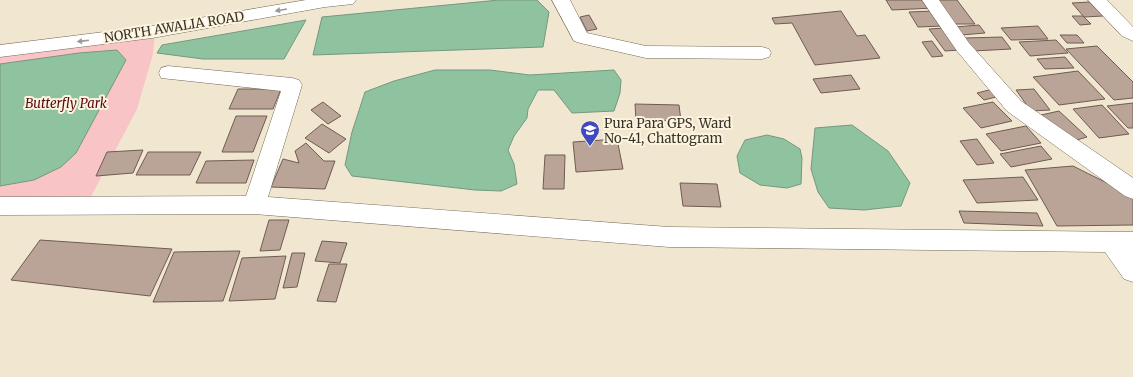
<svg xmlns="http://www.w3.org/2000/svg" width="1133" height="377" font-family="Merriweather,serif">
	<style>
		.green { fill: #f8c4c5 }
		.water { fill: #8fc3a0; stroke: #75987d }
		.building { fill: #baa498; stroke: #6f5c50 }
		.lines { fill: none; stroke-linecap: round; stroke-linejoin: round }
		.minor-casing { stroke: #736a57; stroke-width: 1 }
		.major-casing { stroke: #736a57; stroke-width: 1 }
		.minor { fill: #fff; fill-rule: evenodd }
		.major { fill: #fff; fill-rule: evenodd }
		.oneway { fill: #9b9995 }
		.labels { text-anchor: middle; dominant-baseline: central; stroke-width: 4; stroke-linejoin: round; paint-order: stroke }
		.street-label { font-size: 13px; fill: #37332b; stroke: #fef4de }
		.park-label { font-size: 13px; font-style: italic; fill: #540a18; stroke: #fef4de }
		.poi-label { font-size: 13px; fill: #37332b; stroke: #fef4de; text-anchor: start }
	</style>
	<rect width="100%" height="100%" fill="#f1e7d1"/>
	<path class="green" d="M156,26L153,54L137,109L86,206H0V44Z"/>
	<path class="water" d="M499,0H537L549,12L543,47L313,55L322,17Z
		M306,20L284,59H203L157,53L162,45Z
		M117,50L126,60L76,153L61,167L34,180L0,186V64L79,53Z
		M435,70H490L530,75L614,70L621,80L620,93L614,111L572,113L554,90H538L528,109L527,118L514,136L508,150L514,164L517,184L501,191L475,190L352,176L345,165L352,132L365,92L394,81Z
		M852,125L888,151L910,183L901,206L864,210L829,208L818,192L811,169L815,128Z
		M767,135L784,139L800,149L802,158L801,184L787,188L760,185L740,173L737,156L745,140Z"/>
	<path class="building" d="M886,0H928L934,8L892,10Z
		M933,0H957L975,24H949Z
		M1090,2L1103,16L1084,17L1072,3Z
		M841,11L857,36L865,35L880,58L815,65L792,23L775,24L772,18Z
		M934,11L943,26L918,27L909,12Z
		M589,15L597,29L587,31L580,17Z
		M1072,16H1083L1091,24L1080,25Z
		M979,25L985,33L961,35L955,27Z
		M1038,26L1048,39L1011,40L1001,28Z
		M944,28L960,50L945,51L929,29Z
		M1060,35H1077L1084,43H1067Z
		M1002,37L1011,49L973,51L965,38Z
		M1056,40L1068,53L1030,56L1019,42Z
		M932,41L943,56L932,57L922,42Z
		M1097,46L1133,82V98L1114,100L1066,49Z
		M1065,57L1074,68L1045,69L1037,59Z
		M1078,71L1105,99L1059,105L1033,77Z
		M851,75L860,89L821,93L813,79Z
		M238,89H281L273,109H229Z
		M993,89L1000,96L984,100L977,93Z
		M1034,89L1050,110L1031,111L1016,90Z
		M323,102L341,116L328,124L311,110Z
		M993,102L1012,121L981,128L963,108Z
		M1133,103V128H1128L1107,106Z
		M635,104L679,105L681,121L636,120Z
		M1102,105L1129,134L1099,138L1073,109Z
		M1059,111L1087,137L1070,142L1032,117Z
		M236,116H267L253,152H222Z
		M322,124L346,139L329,153L305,138Z
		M1026,126L1041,143L1001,151L986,134Z
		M617,139L623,169L576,172L573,142Z
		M977,139L994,163L977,165L960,141Z
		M306,143L324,161H335L325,189L271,187L283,159L299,163L295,151Z
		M1041,146L1052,159L1011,167L1000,154Z
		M143,150L133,173L96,176L107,152Z
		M148,152H201L190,175H136Z
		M545,155H565L564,189H543Z
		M254,160L246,183H196L206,161Z
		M1073,166L1133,196V225L1057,226L1025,170Z
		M1023,177L1038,200L977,203L963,180Z
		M680,183L717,184L721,207L683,206Z
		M959,211L1037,213L1043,226L964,223Z
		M269,220H289L280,250L260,251Z
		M40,240L172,249L150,296L11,280Z
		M322,241L347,243L340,263L315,261Z
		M240,251L223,301L153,302L174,252Z
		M292,253H305L297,287L283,288Z
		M286,256L275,299L229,301L242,258Z
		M329,264H347L336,302L317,301Z"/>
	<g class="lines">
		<defs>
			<path id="minor" d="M552,0H570L587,33L646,46L762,47L769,49L771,53L769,57L762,59L646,58L580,43L574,41Z
				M922,0H939L969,43L1021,101L1133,178V199L1125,196L1007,111L957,51Z
				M1088,0H1107L1133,27V41L1122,36Z
				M168,66L292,78L299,80L302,85L268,197L669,227L1133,232V282L1124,279L1105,252L669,247L254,214L0,215V197L246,196L281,91L161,78L159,73L161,68Z"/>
			<path id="major" d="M306,0H356L353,4L325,7L152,38L0,57V45L152,26Z"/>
		</defs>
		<use href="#minor" class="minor-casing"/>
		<use href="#major" class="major-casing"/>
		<use href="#minor" class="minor"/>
		<use href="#major" class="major"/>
	</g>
	<defs><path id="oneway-solid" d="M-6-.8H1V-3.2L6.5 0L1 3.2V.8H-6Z"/></defs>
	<g class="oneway">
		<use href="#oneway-solid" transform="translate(281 10) rotate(170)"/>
		<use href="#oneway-solid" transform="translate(83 41) rotate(173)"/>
	</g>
	<defs>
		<symbol id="school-pin" viewBox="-11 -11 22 30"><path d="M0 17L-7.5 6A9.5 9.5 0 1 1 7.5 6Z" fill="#404abf" stroke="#fef4de"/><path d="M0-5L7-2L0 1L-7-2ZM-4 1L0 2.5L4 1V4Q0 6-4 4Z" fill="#fff"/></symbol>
	</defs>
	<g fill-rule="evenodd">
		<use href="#school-pin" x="579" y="119" width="22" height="30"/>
	</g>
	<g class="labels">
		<g class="street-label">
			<text transform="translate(174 27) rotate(-9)">NORTH AWALIA ROAD</text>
		</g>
		<g class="park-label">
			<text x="66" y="103">Butterfly Park</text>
		</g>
		<g class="poi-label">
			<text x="604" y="123">Pura Para GPS, Ward<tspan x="604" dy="15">No-41, Chattogram</tspan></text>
		</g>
	</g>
</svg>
